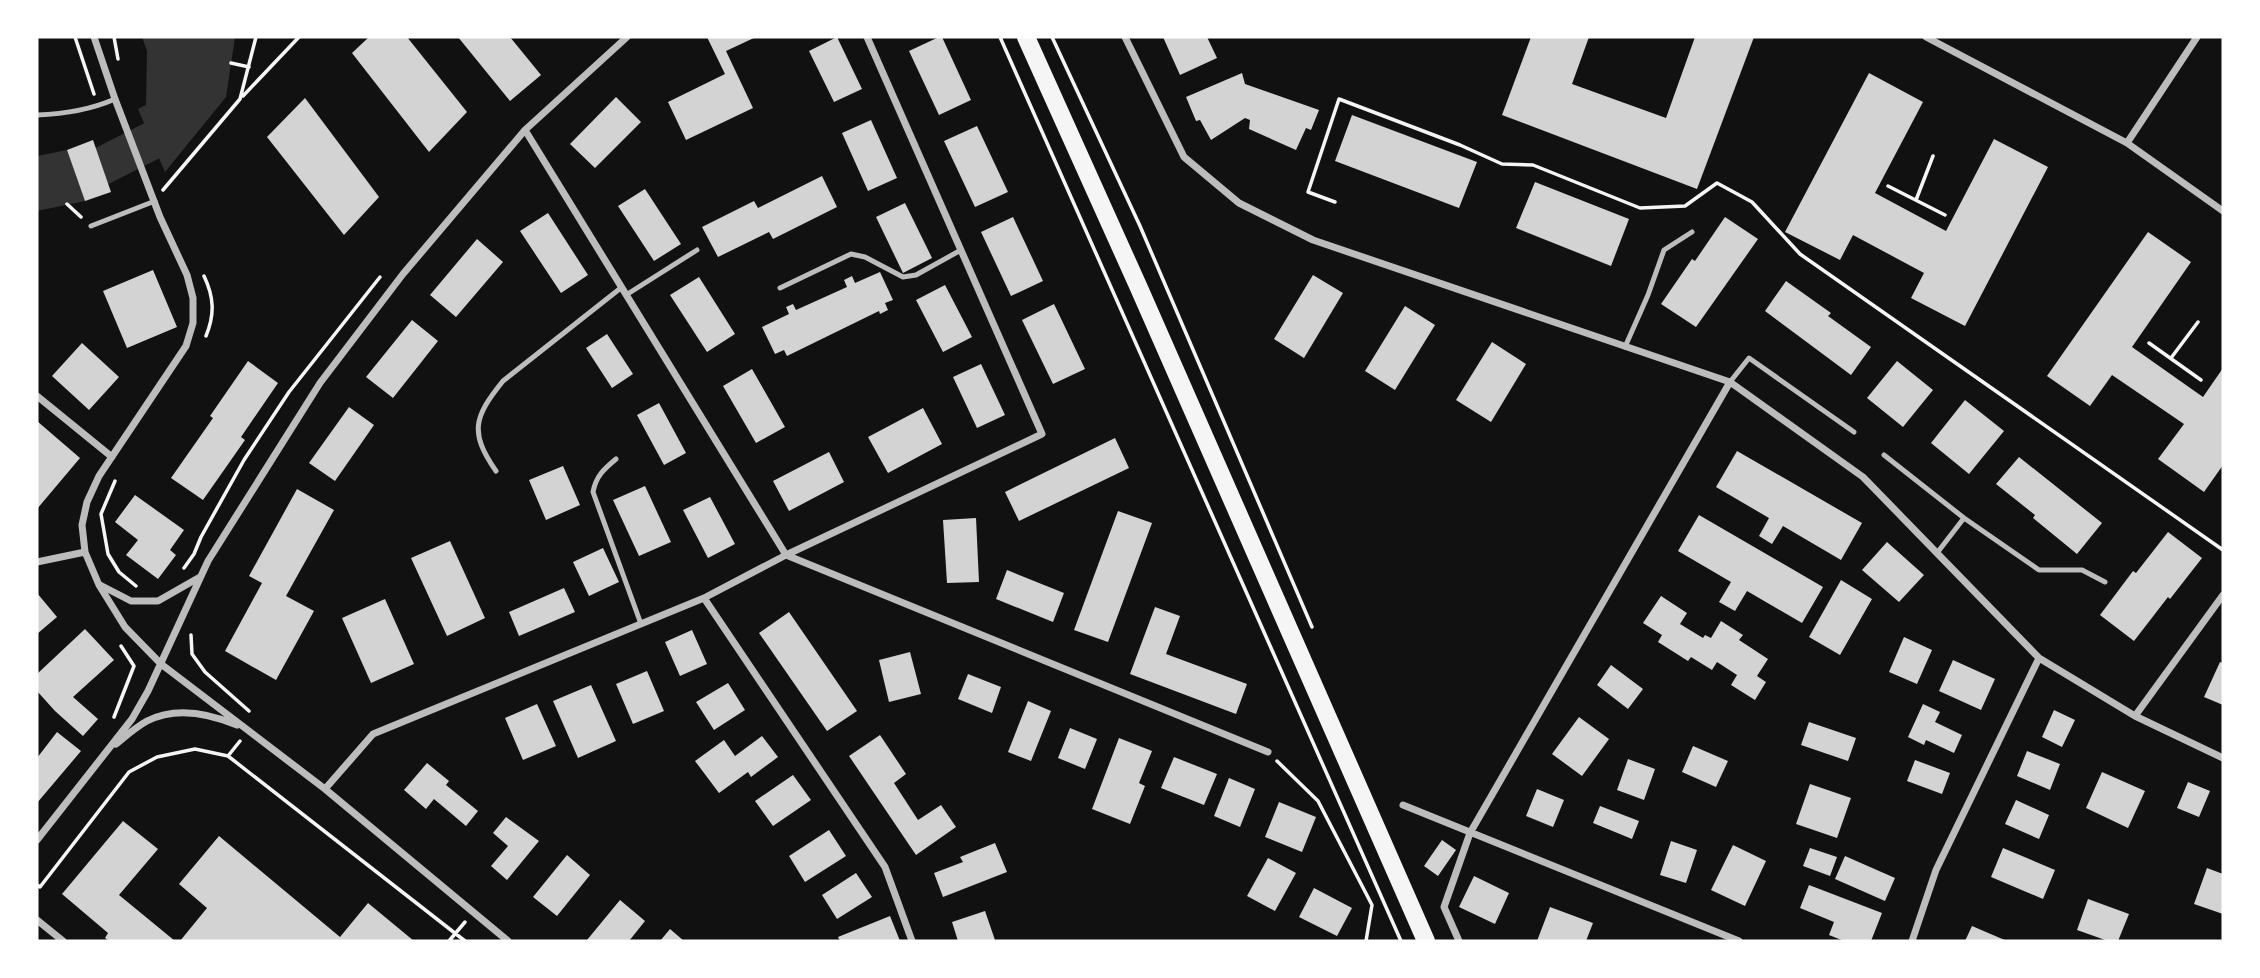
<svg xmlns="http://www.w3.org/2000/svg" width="2260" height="978" font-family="Cabin,sans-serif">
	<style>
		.water { fill: #333 }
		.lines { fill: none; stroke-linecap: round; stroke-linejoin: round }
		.river { stroke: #333; stroke-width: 38 }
		.building { fill: #d3d3d3 }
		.path { stroke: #f5f5f5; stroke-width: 3.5 }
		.service { stroke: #bcbcbc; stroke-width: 5 }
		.minor { stroke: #bcbcbc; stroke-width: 7 }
		.primary { stroke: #f5f5f5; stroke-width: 18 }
	</style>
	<rect width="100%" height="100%" fill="#111"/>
	<path class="water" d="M142,37H235L226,97L165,172L138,109L146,105L147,51Z
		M67,150L85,201L37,211V156Z"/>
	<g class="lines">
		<path class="river" d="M102,166L165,134L188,37"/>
	</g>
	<path class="building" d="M369,37H407L467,112L429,152L352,53Z
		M458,37H510L541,75L510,101Z
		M707,37H756L726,51L753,108L686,140L668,102L725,74Z
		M837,37L862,89L834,102L809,51Z
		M939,37H942L971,100L939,115L909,51Z
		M1163,37H1207L1217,58L1180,75Z
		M1531,37H1589L1572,84L1666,118L1695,37H1754L1697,189L1502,115Z
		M1242,73L1245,84L1319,110L1311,130L1306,128L1296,150L1249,129L1250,120L1245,118L1211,140L1200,120L1196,121L1186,97Z
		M1869,73L1923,102L1875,193L1946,231L1994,139L2048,167L1965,326L1911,298L1924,273L1853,235L1840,260L1785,232Z
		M616,97L641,122L595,168L570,144Z
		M305,98L379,197L344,235L267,137Z
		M1352,115L1477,162L1459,208L1335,161Z
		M871,120L897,178L868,191L842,133Z
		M977,126L1008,192L975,207L944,141Z
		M93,140L111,192L85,201L67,150Z
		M822,176L837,207L773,239L769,232L718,257L702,227L754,201L758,208Z
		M1535,182L1629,219L1611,266L1516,228Z
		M645,189L681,244L654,261L618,206Z
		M905,203L932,258L903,273L876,217Z
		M548,213L588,275L561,293L520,231Z
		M1013,217L1043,281L1011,296L981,232Z
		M1725,217L1758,239L1696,327L1661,304L1692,259L1695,261Z
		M2148,232L2191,262L2132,347L2203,397L2223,368V465L2204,492L2158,459L2184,424L2112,375L2090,406L2047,376Z
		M477,239L503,262L456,317L430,295Z
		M153,270L177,327L127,348L103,291Z
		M880,272L893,300L885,303L888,310L880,314L879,311L787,356L784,350L775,354L762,327L789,314L786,307L793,304L796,310L847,287L844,280L852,276L855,283Z
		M1313,275L1343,293L1304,358L1274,339Z
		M699,277L735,334L707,352L670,295Z
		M1786,281L1831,313L1828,316L1871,347L1851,375L1765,311Z
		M945,285L972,337L943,352L916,300Z
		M1054,304L1085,369L1053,384L1022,320Z
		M1405,306L1435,325L1395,390L1365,371Z
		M412,320L438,341L393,398L366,377Z
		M607,334L633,374L612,388L586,348Z
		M1492,342L1526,364L1491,422L1456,400Z
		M82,343L119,377L89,410L52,376Z
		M248,361L278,383L241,437L245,440L203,500L171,478L213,418L210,416Z
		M1897,361L1933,390L1903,427L1867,398Z
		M981,364L1005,415L977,428L953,377Z
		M752,369L785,427L756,443L723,386Z
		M1965,400L2004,431L1969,474L1931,443Z
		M659,403L686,453L664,465L637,415Z
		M349,407L374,425L335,481L309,463Z
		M923,408L942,444L888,473L868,437Z
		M37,421L80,458L37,509Z
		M1115,438L1129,468L1019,521L1005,492Z
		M1737,451L1862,523L1841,560L1783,526L1772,544L1759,536L1769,518L1716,487Z
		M829,452L844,482L789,511L773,481Z
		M2019,457L2102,523L2077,554L2033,518L2035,515L1996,484Z
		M563,466L580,505L546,520L529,480Z
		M645,486L671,542L639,556L613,500Z
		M297,489L334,510L286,596L314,611L276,680L225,651L262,583L249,576Z
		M135,495L184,530L170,550L176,555L158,579L126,555L138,540L115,522Z
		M710,497L735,544L708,558L683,510Z
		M1118,511L1152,523L1108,642L1074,630Z
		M1699,515L1823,587L1802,623L1747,591L1735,611L1719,602L1731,582L1678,551Z
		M976,518L979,582L947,583L943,520Z
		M2168,532L2202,558L2170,599L2168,597L2134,641L2100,615L2133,571L2136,573Z
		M450,541L485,618L447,636L411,558Z
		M1887,542L1924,575L1899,602L1862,570Z
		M603,548L619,582L589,596L573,562Z
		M1007,570L1064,593L1053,622L996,599Z
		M1841,580L1872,599L1840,655L1809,637Z
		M564,588L575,612L519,636L509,612Z
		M37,593L57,617L37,634Z
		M1661,596L1687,613L1680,624L1703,638L1705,635L1711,638L1721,621L1743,635L1739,640L1768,659L1757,676L1766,682L1755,700L1731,685L1737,675L1717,662L1712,670L1691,657L1688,661L1658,642L1662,635L1643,623Z
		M385,599L414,664L371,683L342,618Z
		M1155,607L1180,616L1166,654L1247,684L1236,714L1130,674Z
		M789,612L857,711L827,731L759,633Z
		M85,629L114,660L73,697L98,719L83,736L55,711L37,691V674Z
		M692,630L707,664L680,676L665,642Z
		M1904,637L1932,650L1917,684L1889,672Z
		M910,652L921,694L889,702L879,660Z
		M1953,660L1995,679L1981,710L1939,691Z
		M2220,662L2223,663V705L2204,697Z
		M1611,665L1643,689L1628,709L1597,685Z
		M647,671L664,711L633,724L616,684Z
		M968,674L1001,687L992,713L958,699Z
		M728,683L745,710L714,730L696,702Z
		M591,685L616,741L578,758L553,701Z
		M1028,701L1051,711L1031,761L1008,752Z
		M537,704L556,746L523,760L505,718Z
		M1923,704L1940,712L1935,722L1962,735L1954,753L1926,740L1924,745L1908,737Z
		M2054,710L2075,720L2062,747L2042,737Z
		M1579,717L1609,739L1582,776L1552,754Z
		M1809,722L1856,738L1848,761L1801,745Z
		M1070,728L1097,739L1085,769L1058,758Z
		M57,732L81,751L37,803V758Z
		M880,735L906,774L894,783L918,820L941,805L956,827L916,855L849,756Z
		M762,736L778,757L751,777L748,772L719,793L695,761L724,740L735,756Z
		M1119,738L1152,751L1139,783L1145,786L1130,824L1092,809Z
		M1693,746L1728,761L1716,787L1682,772Z
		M2027,751L2060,764L2050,790L2017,776Z
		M1174,757L1217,774L1204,805L1161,788Z
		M1628,759L1655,769L1644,800L1617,790Z
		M1915,760L1950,773L1942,794L1907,781Z
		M427,763L449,781L446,785L478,811L466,826L434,799L426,809L404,790Z
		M2102,772L2145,791L2128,828L2086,808Z
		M793,775L811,800L773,826L755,801Z
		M1229,778L1255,789L1240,827L1214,816Z
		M2188,782L2210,791L2199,817L2177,808Z
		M1810,784L1851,798L1837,838L1796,824Z
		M1537,789L1564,800L1553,827L1526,816Z
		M2016,800L2049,815L2039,839L2005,824Z
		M1279,802L1316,817L1302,852L1265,837Z
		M1600,806L1639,821L1632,839L1593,823Z
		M506,817L539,841L507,880L491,866L508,846L493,833Z
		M123,821L158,849L119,895L175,941H109L105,938L108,933L62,894Z
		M829,830L846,856L805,882L789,856Z
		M219,836L340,937L368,903L414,941H180L207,908L179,884Z
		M1442,840L1456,850L1438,876L1424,866Z
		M1671,841L1697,850L1686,883L1660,875Z
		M995,843L1007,872L943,897L934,873L963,862L960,857Z
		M1733,845L1766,861L1745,906L1711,890Z
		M1810,848L1837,857L1830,876L1803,866Z
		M2003,848L2055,870L2043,899L1991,877Z
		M567,855L590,875L557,916L533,897Z
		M1845,856L1895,878L1885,901L1835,879Z
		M1268,858L1296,873L1275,911L1247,896Z
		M2207,868L2223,874V914L2194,904Z
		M856,873L872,897L837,919L822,895Z
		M1474,876L1509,893L1495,924L1459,907Z
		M1809,885L1882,913L1871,941H1844L1829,935L1834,922L1800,908Z
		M1314,888L1352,908L1337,936L1299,917Z
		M2088,899L2129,914L2118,941H2108L2077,930Z
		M620,900L645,921L629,941H588L587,940Z
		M1550,907L1593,923L1586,941H1537Z
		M985,911L995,940L958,941L952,922Z
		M890,916L900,941H840L838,937Z
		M1972,926L2007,941H1965Z
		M670,929L684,941H660Z"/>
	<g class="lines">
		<path class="path" d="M75,37L94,94
			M114,37L118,59
			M1000,37L1401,941
			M1052,37L1140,226L1312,627
			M231,63L249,67
			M243,96L299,37
			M1888,186L1945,215
			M163,190L240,99L256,37
			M1916,200L1933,156
			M1335,202L1308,192L1339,99L1460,145L1502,164L1533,165L1640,208L1685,206L1717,183L1752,202L1800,254L2223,550
			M67,204L81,217
			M204,276C214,297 215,314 206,336
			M2149,343L2201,380
			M2171,358L2198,322
			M115,481L101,514L108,554L119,572L136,586
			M184,568L194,554L201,537L244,460L289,392L380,277
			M191,635L192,654L205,672L249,711
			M114,717L134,666L121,646
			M228,756L465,941
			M1277,761L1318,801L1372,905L1366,941
			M37,885L40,887L129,772L157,757L195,749L228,756L240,741
			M449,941L465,922"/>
		<path class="service" d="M37,115C63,114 90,110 115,99
			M91,226L155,201
			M780,288L851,254L865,257L903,277L916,275L961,250
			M626,295L697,250
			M1625,347L1648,295L1664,250L1692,232
			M1730,382L1749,358L1854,432
			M1884,455L1964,518
			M616,459C604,469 596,476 593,492L641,624
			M496,471C469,432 474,417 503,381L622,287
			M1937,553L1964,518L2039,570H2082L2105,582"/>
		<path class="minor" d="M94,37L115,99L160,217L187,275L193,298V323L186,346L99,476L87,502L82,525L85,552L99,585L125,627L161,664L325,789L508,941
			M1125,37L1184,157L1239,203L1313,240L1730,382L1863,477L2039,658L2135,716L2223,758
			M1926,37L2127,143L2223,211
			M525,130L786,555L1268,752
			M2127,143L2197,37
			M37,396L112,457
			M37,562L85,552
			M100,585L131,601H158L200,577
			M704,598L885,867L912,941
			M2135,716L2223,595
			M116,744C126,736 136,727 147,721C176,706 208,713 237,725
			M325,789L373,734L704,598L786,555L1042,434L867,37
			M1403,805L1739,941
			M37,840L132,719L148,691L208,561L320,383L403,274L525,130L627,37
			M37,920L63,941
			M1459,941L1444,907L1470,833L1730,382
			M1912,941L1936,870L2039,658"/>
		<path class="primary" d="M1026,37L1139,288L1426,941"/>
	</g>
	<rect width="2260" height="978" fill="none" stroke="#ffffff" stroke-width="77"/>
</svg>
